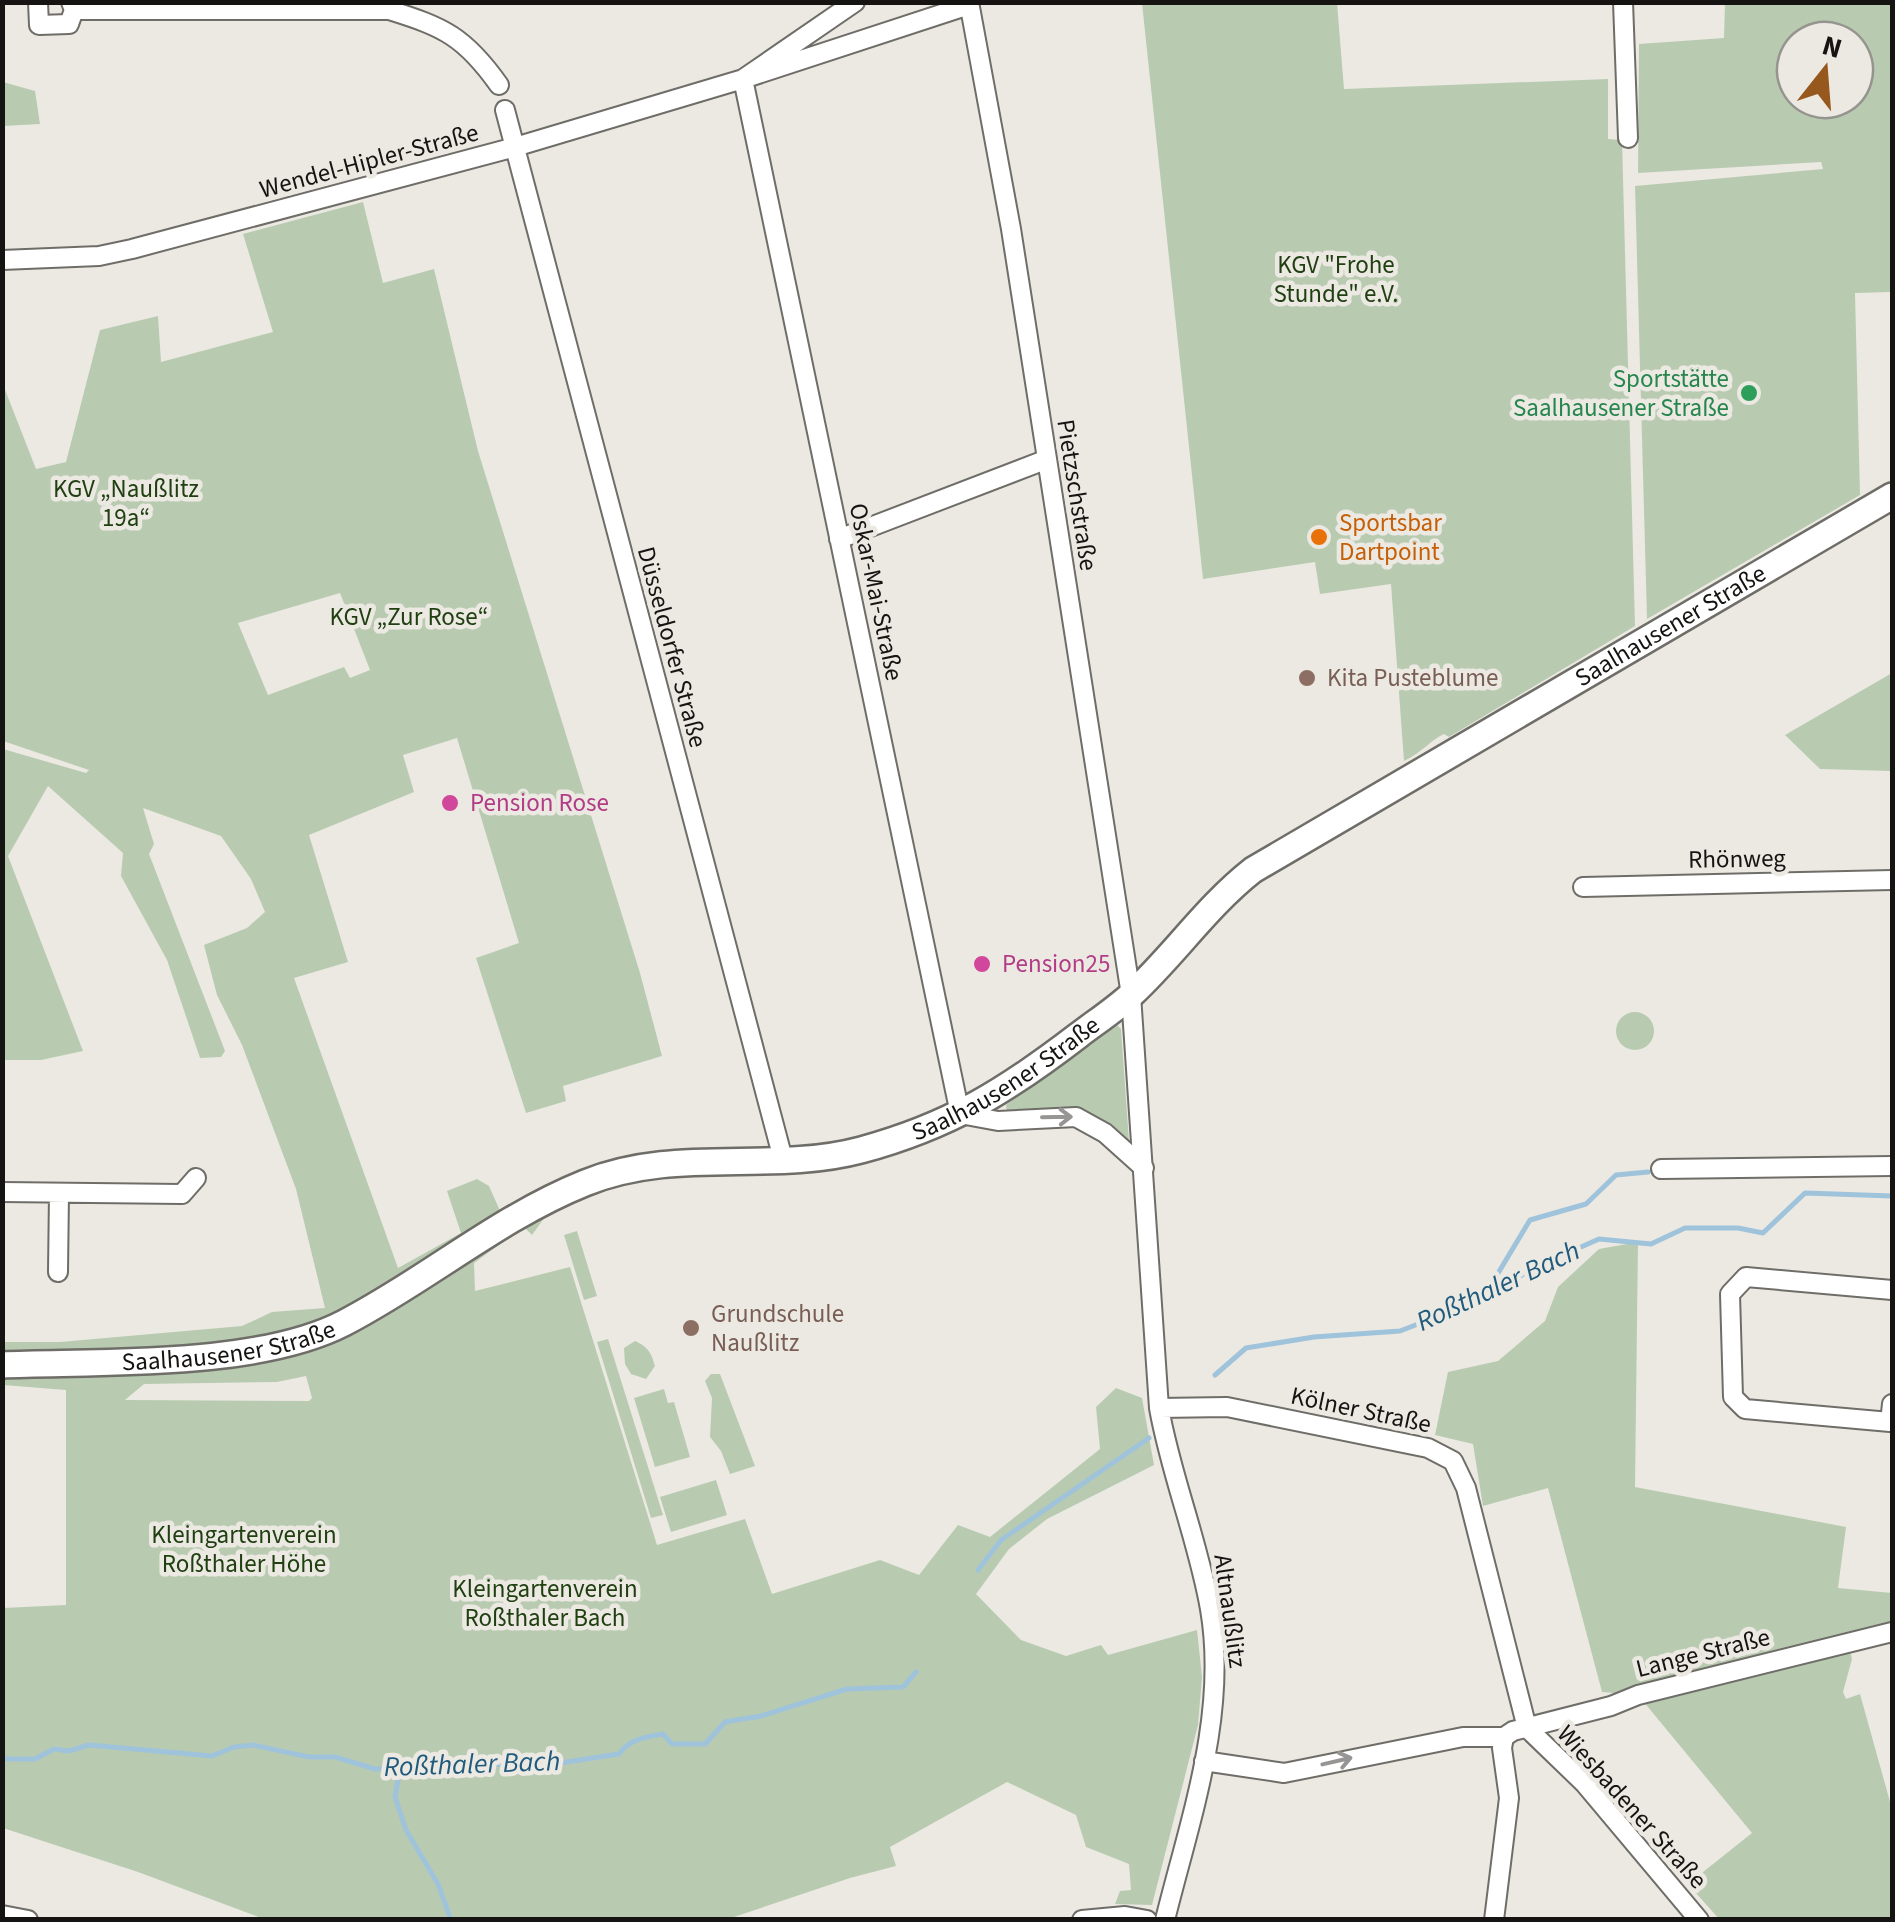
<svg xmlns="http://www.w3.org/2000/svg" width="1895" height="1922" font-family="'Source Sans 3',sans-serif">
	<style>
		.green { fill: #b8cbb1; fill-rule: evenodd }
		.lines { fill: none; stroke-linecap: round; stroke-linejoin: round }
		.stream { stroke: #9fc3db; stroke-width: 5 }
		.street-casing { stroke: #6f6d68; stroke-width: 22 }
		.secondary-casing { stroke: #6f6d68; stroke-width: 30 }
		.street { stroke: #fff; stroke-width: 18 }
		.secondary { stroke: #fff; stroke-width: 25 }
		.oneway { stroke: #969594 }
		.leisure-dot { fill: #2e9e5b; stroke: #ece9e3; stroke-width: 4 }
		.food-dot { fill: #e8710a; stroke: #ece9e3; stroke-width: 4 }
		.education-dot { fill: #8d6e63; stroke: #ece9e3; stroke-width: 4 }
		.hotel-dot { fill: #d1479c; stroke: #ece9e3; stroke-width: 4 }
		.labels { text-anchor: middle; dominant-baseline: central; stroke-width: 9; stroke-linejoin: round; paint-order: stroke }
		.street-label { font-size: 25px; fill: #151412; stroke: #ece9e3 }
		.park-label { font-size: 25px; fill: #204012; stroke: #ece9e3 }
		.leisure-label { font-size: 25px; fill: #27864d; stroke: #ece9e3; text-anchor: end }
		.food-label { font-size: 25px; fill: #c56008; stroke: #ece9e3; text-anchor: start }
		.education-label { font-size: 25px; fill: #785e54; stroke: #ece9e3; text-anchor: start }
		.hotel-label { font-size: 25px; fill: #b23c85; stroke: #ece9e3; text-anchor: start }
		.water-label { font-size: 28px; font-style: italic; fill: #205b7d; stroke: #ece9e3 }
	</style>
	<rect width="100%" height="100%" fill="#ece9e3"/>
	<path class="green" d="M1142,3H1337L1344,89L1608,79V139L1622,140L1635,626L1449,737L1444,734C1428,742 1423,752 1404,761L1391,584L1320,594L1315,562L1203,579Z
		M1725,3H1892V292L1855,293L1860,495L1647,619L1635,186L1823,169L1821,162L1638,173L1639,44L1724,38ZM1795,40H1855V100H1795Z
		M3,82L35,91L40,124L3,126Z
		M363,202L383,283L434,269L478,451L640,973L662,1056L563,1086L566,1101L526,1113L476,958L519,943L457,738L403,755L414,792L309,835L348,962L294,978L398,1268L461,1233L447,1191L477,1179L489,1186L505,1222L553,1196L545,1217L532,1235L524,1227L474,1263L475,1291L570,1267L657,1545L745,1519L772,1594L880,1560L919,1575L958,1525L990,1537L1100,1449L1096,1407L1116,1388L1142,1398L1154,1465L1047,1519L1009,1549L976,1594L1021,1640L1066,1656L1101,1645L1108,1655L1197,1630L1202,1677L1198,1725L1152,1905L1115,1904L1120,1891L1131,1890L1129,1864L1086,1847L1076,1815L1007,1782L890,1847L896,1866L850,1878L728,1919H264L138,1872L3,1828V1608L66,1605V1390L3,1385V1342H60L242,1326L272,1312L325,1308L296,1189L242,1045L217,995L204,945L247,928L265,912L251,879L221,836L143,808L154,844L149,854L225,1051L221,1057L200,1058L167,960L121,876L123,853L48,786L8,856L83,1051L41,1060H3V749L86,773L89,770L3,741L2,382L36,469L66,462L100,330L158,316L161,362L273,332L243,234ZM340,593L370,670L350,678L344,667L268,695L238,623ZM306,1376L312,1398L309,1401L125,1400L144,1384L277,1382Z
		M1892,673L1890,771L1820,769L1785,735Z
		M1616 1031a19 19 0 1 1 38 0a19 19 0 1 1-38 0Z
		M1117,1025L1121,1029L1129,1141L1125,1144C1085,1101 1062,1107 1007,1112L1006,1105L1111,1026Z
		M577,1231L597,1296L584,1300L564,1235Z
		M1638,1242L1635,1487L1846,1527L1838,1588L1892,1593V1632L1848,1643L1852,1659L1843,1692L1846,1699L1860,1694L1892,1809V1919H1719L1688,1884L1752,1833L1638,1695L1602,1692L1548,1488L1483,1506L1473,1444L1435,1435L1448,1372L1498,1361L1545,1321L1558,1287L1599,1249Z
		M608,1339L663,1515L651,1518L597,1342Z
		M635,1341C648,1347 651,1352 655,1366L646,1379L631,1374L625,1364L624,1348Z
		M711,1374H720L755,1466L730,1474L721,1451L710,1437L712,1398L705,1381Z
		M664,1389L668,1403L674,1402L690,1457L655,1467L634,1398Z
		M716,1480L727,1515L671,1532L660,1497Z"/>
	<g class="lines">
		<path class="stream" d="M1488,1290L1530,1220L1586,1204L1616,1175L1648,1172
			M1215,1375L1246,1348L1314,1337L1400,1331L1459,1308L1545,1263L1599,1239L1651,1244L1685,1228H1738L1763,1233L1805,1193L1892,1196
			M978,1570L1001,1540L1149,1438
			M2,1759H35L54,1749L69,1751L89,1745L212,1756L234,1747L253,1745L309,1757H335L375,1769L506,1764L535,1758L560,1763L619,1754C629,1739 646,1737 663,1734L672,1744H705L725,1722L761,1716L847,1689L903,1687L916,1672
			M400,1768L395,1797L406,1830L438,1884L451,1920"/>
		<defs>
			<path id="street" d="M38,2L39,25L69,24L74,10L71,2
				M969,2L1011,229L1131,995L1159,1408C1171,1476 1198,1540 1210,1609C1228,1714 1190,1819 1165,1920
				M1623,2L1628,138
				M969,5L743,79L960,1114L998,1121L1076,1117L1105,1133L1144,1168
				M74,10H389C444,27 465,37 499,85
				M505,110L783,1159
				M2,260L99,256L132,249L515,147L743,79L855,2
				M839,539L1045,460
				M1583,887L1892,880
				M1661,1169L1892,1166
				M2,1192L182,1194L196,1178
				M58,1272L59,1193
				M1892,1290L1746,1277L1730,1294L1733,1397L1745,1409L1890,1422L1892,1404
				M1159,1408L1227,1407L1428,1448L1453,1461L1466,1488L1527,1728L1584,1783L1699,1920
				M1204,1761L1284,1773L1463,1737H1504
				M2,1915L28,1920
				M1082,1920L1125,1916L1147,1920
				M1494,1920L1509,1798L1502,1748L1504,1737L1513,1731L1611,1706L1638,1695L1892,1632"/>
			<g id="secondary">
				<path id="s1" d="M2,1365C102,1361 257,1368 344,1323C427,1280 498,1218 585,1183C675,1146 771,1174 861,1150C950,1126 1006,1091 1079,1035C1096,1022 1116,1009 1132,994C1175,954 1207,906 1253,870L1892,496"/>
			</g>
		</defs>
		<use href="#street" class="street-casing"/>
		<use href="#secondary" class="secondary-casing"/>
		<use href="#street" class="street"/>
		<use href="#secondary" class="secondary"/>
	</g>
	<defs><path id="oneway-shaft" d="M-6 0H5M1.5-3L5.5 0L1.5 3" fill="none" stroke-width="1.6" stroke-linecap="round" stroke-linejoin="round" transform="scale(2.5)"/></defs>
	<g class="oneway">
		<use href="#oneway-shaft" transform="translate(1057 1117) rotate(-1)"/>
		<use href="#oneway-shaft" transform="translate(1337 1761) rotate(-13)"/>
	</g>
	<circle class="leisure-dot" cx="1749" cy="393" r="10"/>
	<circle class="food-dot" cx="1319" cy="537" r="10"/>
	<g class="education-dot">
		<circle cx="1307" cy="678" r="10"/>
		<circle cx="691" cy="1328" r="10"/>
	</g>
	<g class="hotel-dot">
		<circle cx="450" cy="803" r="10"/>
		<circle cx="982" cy="964" r="10"/>
	</g>
	<g class="labels">
		<g class="street-label">
			<text transform="translate(369 161) rotate(-15)">Wendel-Hipler-Straße</text>
			<text transform="translate(1077 495) rotate(81)">Pietzschstraße</text>
			<text transform="translate(876 592) rotate(78)">Oskar-Mai-Straße</text>
			<text stroke="none"><textPath href="#s1" startOffset="1878">Saalhausener Straße</textPath></text>
			<text transform="translate(672 647) rotate(75)">Düsseldorfer Straße</text>
			<text transform="translate(1737 859) rotate(-1)">Rhönweg</text>
			<text stroke="none"><textPath href="#s1" startOffset="1068">Saalhausener Straße</textPath></text>
			<text stroke="none"><textPath href="#s1" startOffset="228">Saalhausener Straße</textPath></text>
			<text transform="translate(1361 1410) rotate(12)">Kölner Straße</text>
			<text transform="translate(1230 1611) rotate(82)">Altnaußlitz</text>
			<text transform="translate(1703 1653) rotate(-14)">Lange Straße</text>
			<text transform="translate(1632 1807) rotate(48)">Wiesbadener Straße</text>
		</g>
		<g class="park-label">
			<text x="1336" y="265">KGV "Frohe<tspan x="1336" dy="29">Stunde" e.V.</tspan></text>
			<text x="126" y="489">KGV „Naußlitz<tspan x="126" dy="29">19a“</tspan></text>
			<text x="409" y="617">KGV „Zur Rose“</text>
			<text x="244" y="1535">Kleingartenverein<tspan x="244" dy="29">Roßthaler Höhe</tspan></text>
			<text x="545" y="1589">Kleingartenverein<tspan x="545" dy="29">Roßthaler Bach</tspan></text>
		</g>
		<g class="leisure-label">
			<text x="1729" y="379">Sportstätte<tspan x="1729" dy="29">Saalhausener Straße</tspan></text>
		</g>
		<g class="food-label">
			<text x="1339" y="523">Sportsbar<tspan x="1339" dy="29">Dartpoint</tspan></text>
		</g>
		<g class="education-label">
			<text x="1327" y="678">Kita Pusteblume</text>
			<text x="711" y="1314">Grundschule<tspan x="711" dy="29">Naußlitz</tspan></text>
		</g>
		<g class="hotel-label">
			<text x="470" y="803">Pension Rose</text>
			<text x="1002" y="964">Pension25</text>
		</g>
		<g class="water-label">
			<text transform="translate(1498 1286) rotate(-25)">Roßthaler Bach</text>
			<text transform="translate(472 1764) rotate(-2)">Roßthaler Bach</text>
		</g>
	</g>
	<rect width="1895" height="1922" fill="none" stroke="#151412" stroke-width="10"/>
	<g transform="translate(1825 70) rotate(17)"><circle r="48" fill="#ece9e3" stroke="#96948f" stroke-width="2.5"/>
	<path d="M0-8L18 38L0 25L-18 38Z" fill="#96581d"/>
	<text y="-15" font-size="28" font-weight="bold" text-anchor="middle" fill="#151412">N</text>
	</g>
</svg>
